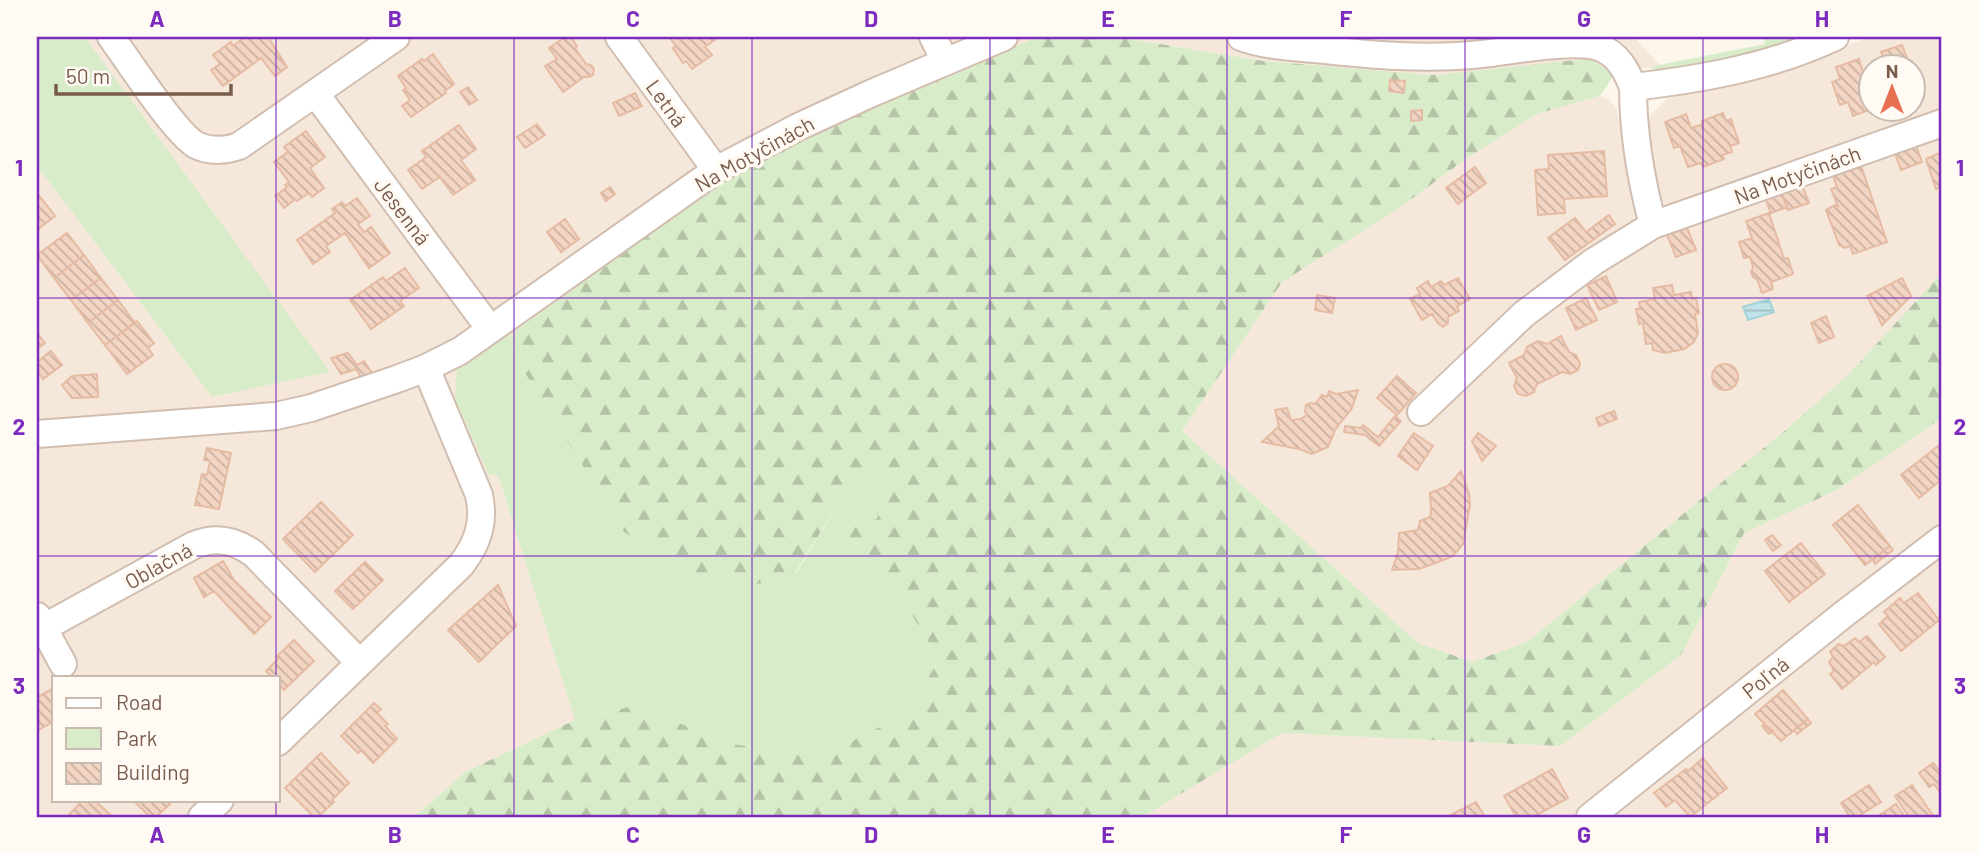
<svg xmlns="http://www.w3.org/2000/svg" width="1979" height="854" font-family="Barlow,sans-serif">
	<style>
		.residential { fill: #f5e8da; fill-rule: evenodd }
		.green { fill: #d8ecc9 }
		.forest { fill: url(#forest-firs) }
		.water { fill: url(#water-rules); stroke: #a5d3da; stroke-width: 2 }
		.building { fill: url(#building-back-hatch); stroke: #e6bba3; stroke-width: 2 }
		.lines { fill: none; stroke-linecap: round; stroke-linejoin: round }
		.minor-casing { stroke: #d1beb0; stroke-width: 30 }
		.minor { stroke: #fff; stroke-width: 26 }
		.grid { fill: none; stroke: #7b2cbf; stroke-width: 2; stroke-opacity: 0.55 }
		.labels { text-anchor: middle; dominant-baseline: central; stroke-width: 7; stroke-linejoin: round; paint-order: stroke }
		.street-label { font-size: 21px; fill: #7a5c4d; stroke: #fffaf3 }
		.neatline { fill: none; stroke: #7b2cbf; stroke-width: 2.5 }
		.grid-label { font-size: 23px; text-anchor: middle; font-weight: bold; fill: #7b2cbf }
	</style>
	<defs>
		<pattern id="forest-firs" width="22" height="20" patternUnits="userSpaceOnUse" patternTransform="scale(1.75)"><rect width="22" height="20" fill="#d8ecc9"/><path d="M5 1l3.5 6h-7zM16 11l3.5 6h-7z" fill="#b4c2a5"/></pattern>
		<pattern id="water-rules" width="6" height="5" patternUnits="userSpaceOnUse" patternTransform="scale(1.75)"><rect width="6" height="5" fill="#bfe3e8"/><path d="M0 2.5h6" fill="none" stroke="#a0bbbe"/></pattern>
		<pattern id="building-back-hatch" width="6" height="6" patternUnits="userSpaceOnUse" patternTransform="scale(1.75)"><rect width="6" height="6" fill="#f3d5c3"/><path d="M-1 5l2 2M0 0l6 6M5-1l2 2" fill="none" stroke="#cab0a1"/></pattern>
	</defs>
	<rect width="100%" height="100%" fill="#fdf6ec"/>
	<path class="residential" d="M85,37H1049L1035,38L859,111L722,183L511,334L457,364L498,475L575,720L465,772L414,817H37V166L212,397L329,372ZM54,677H278V800H54Z
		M1118,37H1634L1660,65L1614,75L1594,61L1437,75L1419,74L1263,61Z
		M1869,37H1942V273L1846,377L1777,437L1527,642L1472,662L1418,643L1182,431L1282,282L1398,209L1467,158L1537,114L1600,96L1609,100L1616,108L1619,121L1649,116L1668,98L1778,72ZM1870,66H1912V108H1870Z
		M1942,418V817H1142L1282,733L1560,746L1681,655L1744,533L1837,490Z"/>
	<path class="green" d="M37,37H85L330,372L212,397L37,166Z
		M1764,37H1804C1791,42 1777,49 1763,53C1742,59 1667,77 1649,67L1765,44Z
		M511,334L514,355L796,573L858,473H875L883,484L877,519L853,523L846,530L850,545L898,592L939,659L908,713L822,756L738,745L633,706L575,720L498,475H489L455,399L457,364Z"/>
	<path class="forest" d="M1118,37L1263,61L1419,74L1437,75L1586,59L1594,61L1614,75L1600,96L1537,114L1467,158L1398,209L1282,282L1182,431L1418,643L1472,662L1527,642L1777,437L1846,377L1942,273V418L1837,490L1744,533L1681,655L1560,746L1282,733L1142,817H414L465,772L575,720L633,706L738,745L822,756L908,713L939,659L898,592L850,545L845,530L853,523L877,519L883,484L875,473H858L795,573L758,584L687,571L624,532L514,355L511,334L722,183L859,111L1035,38Z"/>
	<path class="water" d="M1769,299L1774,312L1748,320L1743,307Z"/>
	<path class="building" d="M245,37H268L287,67L275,76L261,58L223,86L211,70L220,64L213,55L231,42L233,46Z
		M565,37H571L577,46L575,48L586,64L591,65L594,69L593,75L589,77H584L563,92L545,66L557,59L549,48Z
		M669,37H714L716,39L705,47L712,55L692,69L686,61L683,63L673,48L676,46Z
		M1902,45L1910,66H1886L1881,52Z
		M433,54L454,84L445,91L446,93L411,117L402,106L410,100L403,90L406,88L398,76L422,59L424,61Z
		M1859,59L1863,72L1870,69V108H1874L1853,116L1848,102L1840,105L1832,82L1840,79L1836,67Z
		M1390,80L1405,81L1404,93L1389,91Z
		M468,87L477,100L469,105L460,92Z
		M635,93L642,106L619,116L613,103Z
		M1422,110V120L1411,121V111Z
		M1723,113L1726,121L1731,119L1739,143L1730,146L1732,152L1722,155L1724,159L1703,167L1701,163L1688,167L1680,146L1674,148L1665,122L1686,114L1691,128L1703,124L1702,121Z
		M537,124L545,135L525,148L517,137Z
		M459,125L476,149L461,160L475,180L453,195L440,177L422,189L408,170L426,157L422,151Z
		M306,131L325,157L310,168L324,188L312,197L309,193L297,201L295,199L284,208L275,196L287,187L285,185L289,182L274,162L288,152L284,147Z
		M1915,143L1922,162L1901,170L1894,151Z
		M1604,151L1607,196L1564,199L1565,213L1538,215L1535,170L1549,169L1548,155Z
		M1942,152V186L1936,189L1926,159Z
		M1859,160L1887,242L1853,254L1850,246L1845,248L1839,245L1826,210L1835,205L1838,206L1831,189L1837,187L1831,170Z
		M1475,167L1486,183L1458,204L1446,188Z
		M1801,182L1809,203L1788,210L1780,189Z
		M610,187L615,194L606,201L601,193Z
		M1780,189L1787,207L1771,213L1764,195Z
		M38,194L55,216L37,230V195Z
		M357,198L370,216L358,224L364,232L371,227L390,253L369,268L345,233L326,246L330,252L313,264L297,240L335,213L332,209L342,202L345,206Z
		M1769,213L1784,259L1788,258L1793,274L1771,282L1773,289L1762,293L1757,279L1753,277L1751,272L1753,267L1750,257L1744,258L1739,242L1752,238L1746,221Z
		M1609,215L1615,224L1565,260L1548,238L1575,218L1586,232Z
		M565,219L579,239L561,252L547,232Z
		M1687,228L1696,250L1676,257L1667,235Z
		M67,233L84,255L54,278L37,255Z
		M84,255L101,278L71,300L54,278Z
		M405,268L419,288L400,301L404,306L371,329L350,300L383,277L386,281Z
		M1606,276L1617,302L1599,310L1587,285Z
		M101,278L118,300L88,323L71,300Z
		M1458,278L1470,299L1457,306L1459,311L1448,317V323L1443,327L1438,323L1432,314L1422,320L1410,299L1420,294L1417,288L1428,281L1431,287L1441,281L1444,285Z
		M1902,278L1911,296L1882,325L1867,296Z
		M1672,285L1674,295L1691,292L1692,299L1696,298L1699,313L1695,314L1698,333L1694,342L1684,349L1665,353L1653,350L1652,343L1646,344L1643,323L1639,324L1636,309H1640L1639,302L1655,299L1653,288Z
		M1317,295L1335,298L1332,313L1315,310Z
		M1586,298L1597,320L1576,330L1566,308Z
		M118,300L135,323L105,345L88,323Z
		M1826,316L1834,337L1819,343L1811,323Z
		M137,321L154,343L148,348L153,355L127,374L105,345Z
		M37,333L45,343L37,349Z
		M1561,336L1569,352L1576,355L1580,363L1578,370L1570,374L1562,372L1537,384L1534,392L1526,396L1518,394L1514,386L1517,378L1509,363L1524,355L1527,347L1538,341L1547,344Z
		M51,351L62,365L43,379L37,370V362Z
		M348,353L357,365L364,361L372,373L362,379L356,369L341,374L331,358Z
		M1712 377a13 13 0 1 1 26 0a13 13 0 1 1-26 0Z
		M97,374L98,397L72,398L62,385L72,376Z
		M1397,376L1416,393L1397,415L1377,398Z
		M1358,390L1352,408L1335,430L1328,447L1312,454L1299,449L1262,442L1279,426L1275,410L1287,408L1291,420L1300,419L1308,415L1305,412L1306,405L1310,403L1315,404L1322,395L1327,397L1329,391L1336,394Z
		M1614,411L1617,419L1599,426L1596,418Z
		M1395,416L1401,421L1379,446L1365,435L1344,432L1345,426L1361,428L1363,425L1378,437Z
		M1414,433L1433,446L1417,470L1398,456Z
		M1478,433L1496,446L1482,461L1472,441Z
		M1942,443V479L1919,498L1901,475Z
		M207,448L231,453L219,509L195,505L202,474L207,475L210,461L204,460Z
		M1461,471L1469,494L1470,505L1463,544L1453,556L1446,559L1419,569L1392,570L1398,552L1399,533L1418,530L1420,521L1430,517L1431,512L1430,493L1448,486Z
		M321,502L353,535L315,572L283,539Z
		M1858,505L1890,546L1865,565L1833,525Z
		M1772,535L1781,545L1773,551L1765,540Z
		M1801,543L1825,574L1789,602L1765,571Z
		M1890,546L1893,550L1875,564L1873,560Z
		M223,561L234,580L271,617L254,634L214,591L204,597L194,578Z
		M365,562L383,580L353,609L335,591Z
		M498,585L516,626L479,662L448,630Z
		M1918,593L1939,620L1901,651L1879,624L1888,616L1884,612L1900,598L1904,603Z
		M1867,636L1885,657L1876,665L1874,662L1842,689L1830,674L1834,671L1829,662L1833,657L1830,652L1839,644L1844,646L1855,638L1859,642Z
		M294,640L314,661L284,690L278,683V677H272L266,671L278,659L276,657Z
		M54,688V721L37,731V697Z
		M1783,690L1808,719L1781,741L1755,714Z
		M374,703L381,709L377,713L388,724L385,726L397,739L373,763L361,750L358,753L341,736Z
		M1808,719L1811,723L1797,734L1794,730Z
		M1764,724L1773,731L1769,734L1762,726Z
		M321,753L349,783L332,800L334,802L318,817H314L285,788Z
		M1703,758L1727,788L1690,817L1675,800L1666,807L1654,793L1686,769L1688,771Z
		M1933,763L1938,769L1942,768V795L1934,784L1929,787L1919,773Z
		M1552,769L1568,798L1533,817H1516L1504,796Z
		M1869,785L1881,802L1857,817H1850L1841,803Z
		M1912,785L1934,817H1909L1895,796Z
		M83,800H94L113,817H67Z
		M133,800H165L170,804L156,817H150Z
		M1476,802L1485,817H1447Z
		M1896,804L1905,817H1877Z"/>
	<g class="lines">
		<defs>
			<path id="minor" d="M111,37C129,61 174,132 196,145C210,152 224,151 239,146L396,37
				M619,37L716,170
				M933,37L945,61
				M1241,37C1265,46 1291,47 1315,49C1370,55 1426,60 1482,54C1510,51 1574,39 1599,47C1618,54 1626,70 1633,87C1702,79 1771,67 1835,37
				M1633,87C1633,134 1641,180 1653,225
				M315,93L490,329
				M1421,412L1524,314L1593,262L1653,225L1942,123
				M37,434L276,416L311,408L397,379L426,368L460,351L716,170L798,127L872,93L1004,37
				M37,616L63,664
				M43,628L194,545C216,536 235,540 254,554L359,662
				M278,742L461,565C478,543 485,522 479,495L426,368
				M202,817L220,800
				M1590,817L1844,614L1942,539"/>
		</defs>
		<use href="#minor" class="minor-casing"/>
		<use href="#minor" class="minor"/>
	</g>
	<path class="grid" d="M276,37V677M514,37V817M752,37V817M990,37V817M1227,37V817M1465,37V817M1703,37V817M37,298H1942M37,556H1942M276,800V817"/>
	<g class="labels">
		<g class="street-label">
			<text transform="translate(667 103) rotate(54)">Letná</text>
			<text transform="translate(754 153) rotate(-29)">Na Motyčinách</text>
			<text transform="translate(1797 174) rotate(-20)">Na Motyčinách</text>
			<text transform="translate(403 211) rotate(53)">Jesenná</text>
			<text transform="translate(158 565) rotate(-29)">Oblačná</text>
			<text transform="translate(1765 677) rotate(-39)">Poľná</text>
		</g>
	</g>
	<rect width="1979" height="854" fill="none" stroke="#fffaf3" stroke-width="77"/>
	<rect x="52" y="676" width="228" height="126" fill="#fffaf3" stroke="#cabbb1" stroke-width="2"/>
	<rect x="66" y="698" width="35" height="10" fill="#ffffff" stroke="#cabbb1" stroke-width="2"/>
	<text x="116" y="710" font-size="21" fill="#7a5c4d">Road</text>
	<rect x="66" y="728" width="35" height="21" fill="#d8ecc9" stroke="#cabbb1" stroke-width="2"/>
	<text x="116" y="746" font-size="21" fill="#7a5c4d">Park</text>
	<rect x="66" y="763" width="35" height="21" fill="url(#building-back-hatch)" stroke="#cabbb1" stroke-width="2"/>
	<text x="116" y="780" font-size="21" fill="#7a5c4d">Building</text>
	<g transform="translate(1892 88)"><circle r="33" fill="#fffaf3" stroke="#cabbb1" stroke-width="2"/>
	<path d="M0-5L12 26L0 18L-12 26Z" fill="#e76f51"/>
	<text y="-10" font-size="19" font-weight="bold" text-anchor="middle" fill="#7a5c4d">N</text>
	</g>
	<path d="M56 84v10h175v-10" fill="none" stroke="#7a5c4d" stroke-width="3.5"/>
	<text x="66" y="84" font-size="21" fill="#7a5c4d" stroke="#fffaf3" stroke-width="5" paint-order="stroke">50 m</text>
	<rect x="38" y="38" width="1902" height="778" class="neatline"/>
	<g class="grid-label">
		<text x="157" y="27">A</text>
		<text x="395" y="27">B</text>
		<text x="633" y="27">C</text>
		<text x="871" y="27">D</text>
		<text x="1108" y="27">E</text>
		<text x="1346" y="27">F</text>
		<text x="1584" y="27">G</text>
		<text x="1822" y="27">H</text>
		<text x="19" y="176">1</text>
		<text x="1960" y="176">1</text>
		<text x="19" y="435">2</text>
		<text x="1960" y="435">2</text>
		<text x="19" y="694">3</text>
		<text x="1960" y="694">3</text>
		<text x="157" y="843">A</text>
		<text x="395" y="843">B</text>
		<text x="633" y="843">C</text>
		<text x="871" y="843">D</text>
		<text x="1108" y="843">E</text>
		<text x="1346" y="843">F</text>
		<text x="1584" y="843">G</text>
		<text x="1822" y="843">H</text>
	</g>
</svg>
